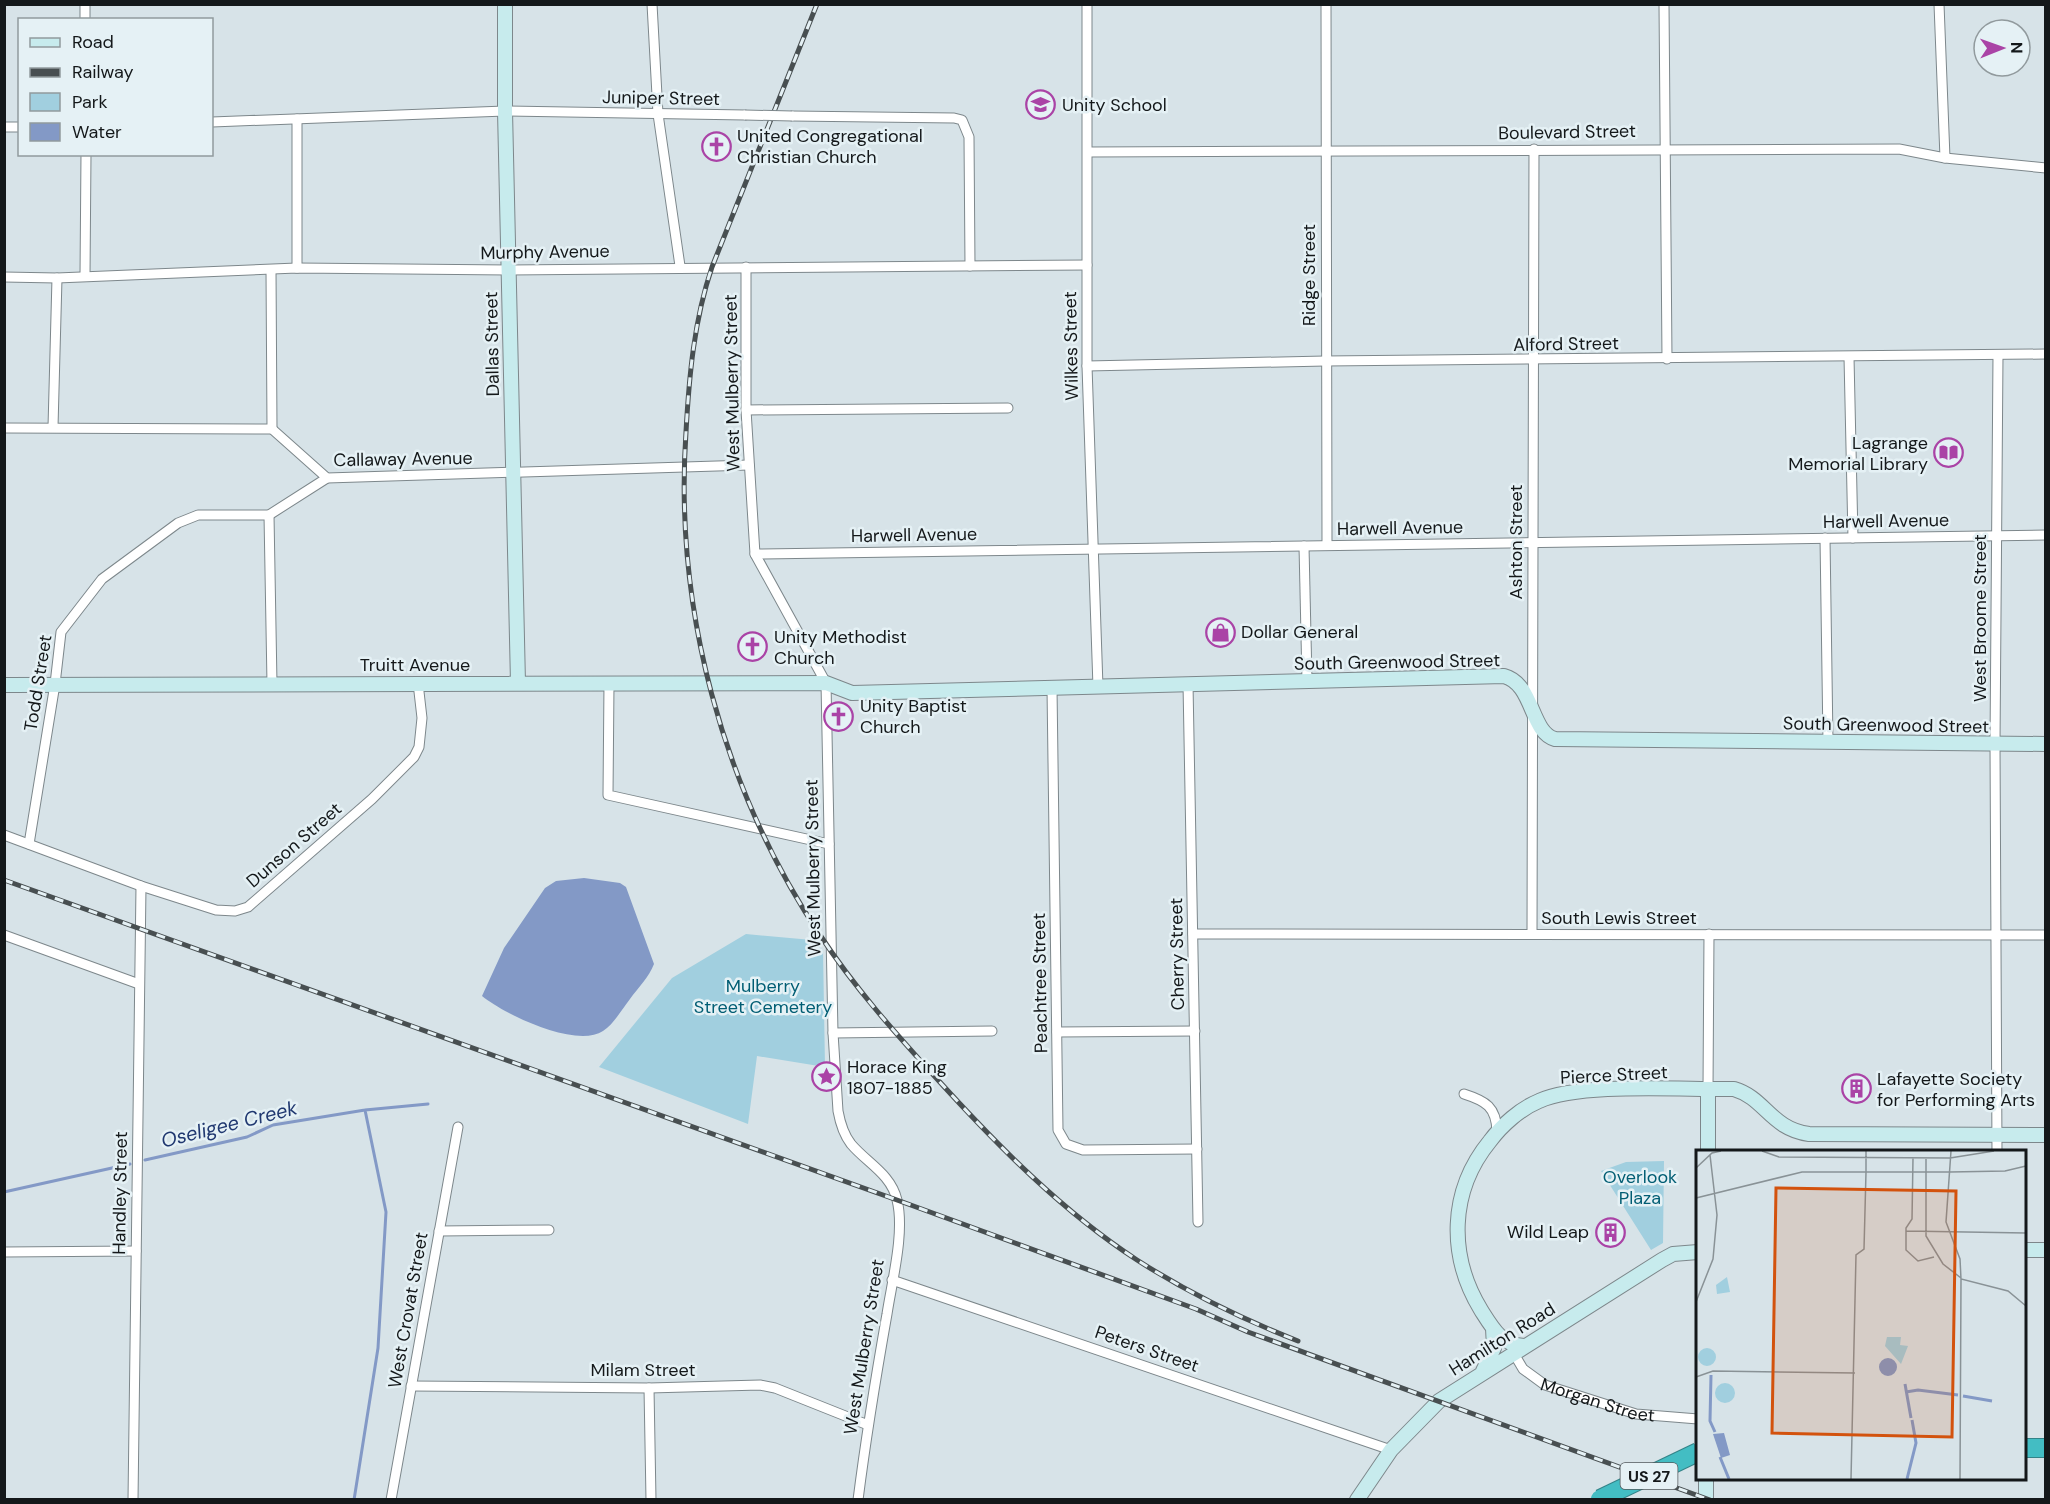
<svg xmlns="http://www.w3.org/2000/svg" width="2050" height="1504" font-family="'DM Sans',sans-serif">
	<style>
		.green { fill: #a1cfdf }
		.water { fill: #8399c6 }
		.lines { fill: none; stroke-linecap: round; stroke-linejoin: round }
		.stream { stroke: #8399c6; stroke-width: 3 }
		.street-casing { stroke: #7d878b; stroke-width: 11 }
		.secondary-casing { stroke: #7d878b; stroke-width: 16 }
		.highway-casing { stroke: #338388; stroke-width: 20 }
		.street { stroke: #fff; stroke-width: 9 }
		.secondary { stroke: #c7ebed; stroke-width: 14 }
		.highway { stroke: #43bdc3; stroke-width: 18 }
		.rail-casing { stroke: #484f51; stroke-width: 5 }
		.rail { stroke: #e5f1f5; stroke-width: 3; stroke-dasharray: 9; stroke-linecap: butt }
		.street-bridge-casing { stroke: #7d878b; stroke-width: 11; stroke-linecap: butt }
		.highway-bridge-casing { stroke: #338388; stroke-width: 20; stroke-linecap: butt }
		.street-bridge { stroke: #fff; stroke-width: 9 }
		.highway-bridge { stroke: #43bdc3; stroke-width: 18 }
		.labels { text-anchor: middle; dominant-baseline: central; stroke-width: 5; stroke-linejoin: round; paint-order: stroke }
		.shield { fill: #e5f1f5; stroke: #53595c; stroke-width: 1.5 }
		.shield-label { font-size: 16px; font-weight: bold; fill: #14181a }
		.street-label { font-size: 18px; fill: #14181a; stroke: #e5f1f5 }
		.poi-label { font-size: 18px; fill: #14181a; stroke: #e5f1f5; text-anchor: start }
		.park-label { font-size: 18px; fill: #015d73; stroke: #e5f1f5 }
		.water-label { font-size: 20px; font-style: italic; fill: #203870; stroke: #e5f1f5 }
		.inset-river { fill: none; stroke: #8399c6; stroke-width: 3 }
		.inset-road { fill: none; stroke: #899296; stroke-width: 1.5 }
		.view { fill: #d3520d; fill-opacity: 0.15; stroke: #d3520d; stroke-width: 3 }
		.inset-edge { fill: none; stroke: #14181a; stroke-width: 3 }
	</style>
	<rect width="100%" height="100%" fill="#d7e3e8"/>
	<path class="green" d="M746,934L812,940L823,950L825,1067L757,1056L748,1124L599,1067L672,978Z
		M1664,1161L1663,1243L1651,1250L1601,1171L1626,1162Z"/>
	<path class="water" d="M584,878L620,883L626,887L654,964C649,977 638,988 630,999C622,1009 614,1024 603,1031C576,1049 504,1014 482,996L504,948L545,888L556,881Z"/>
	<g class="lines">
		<path class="stream" d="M145,1160L247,1137L273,1125L365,1110L428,1104
			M4,1192L130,1164
			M354,1500L378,1348L386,1212L365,1110"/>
		<defs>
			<g id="street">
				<path d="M85,4V20"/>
				<path d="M652,4L658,114L680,266"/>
				<path d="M1087,4V366L1098,687"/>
				<path d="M1326,4L1327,545"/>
				<path d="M1664,4L1667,359"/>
				<path d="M1939,4L1945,158"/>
				<path d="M792,116L954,118L962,120L969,137L970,266"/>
				<path d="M297,119V268"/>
				<path d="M212,122L505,111L745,115"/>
				<path d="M4,127H20"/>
				<path d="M1088,152L1899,149L1945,158L2046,168"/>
				<path d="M746,267V410L755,554L826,683L833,1033L838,1111C840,1122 844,1135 851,1144C867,1163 891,1174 897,1200C905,1232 892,1281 887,1314C876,1376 866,1437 858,1500"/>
				<path d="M271,270L272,429"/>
				<path d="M85,276L86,154"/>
				<path d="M4,277L57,278L297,268L509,270L1087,265"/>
				<path d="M1849,357L1853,538"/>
				<path d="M1087,366L1325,361L2046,354"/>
				<path d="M746,410L1008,408"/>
				<path d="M53,427L57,278"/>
				<path d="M4,428L272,429L327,478L749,465"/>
				<path d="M269,515L272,684"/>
				<path d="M1825,538L1828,742"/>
				<path d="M1304,546L1307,681"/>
				<path d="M755,554L2046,535"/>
				<path d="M609,684L608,795L829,844"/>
				<path d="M1188,684L1198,1222"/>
				<path d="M1052,688L1058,1130L1066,1144L1083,1150L1197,1149"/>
				<path d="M4,835L141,886L216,910L235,911L248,907L372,799L414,757L419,747L422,718L418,683"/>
				<path d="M29,844L55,684L61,632L102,579L178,523L198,515H269L327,478"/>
				<path d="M1193,934L2046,935"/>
				<path d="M1532,934L1534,149"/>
				<path d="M4,935L139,984"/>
				<path d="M1057,1032L1195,1031"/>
				<path d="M833,1033L992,1031"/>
				<path d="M1708,1090L1709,934"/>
				<path d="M1464,1094C1486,1101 1496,1107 1497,1131"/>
				<path d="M1997,1152L1995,744L1998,355"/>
				<path d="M439,1231L549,1230"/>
				<path d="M4,1252L136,1251"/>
				<path d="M892,1280L1391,1450"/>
				<path id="s1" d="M1513,1352L1523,1369L1545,1385L1636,1414L1698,1419"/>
				<path d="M411,1386L649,1388L760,1385L775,1388L868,1425"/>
				<path d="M649,1388L651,1500"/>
				<path d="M133,1500L141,886"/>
				<path d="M391,1500L458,1127"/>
			</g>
			<path id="secondary" d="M505,4V111L518,683
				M4,685L826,683L852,693L1504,676C1534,684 1530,732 1555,739L2046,744
				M1708,1152V1090
				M2024,1250H2046
				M1524,1346C1501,1344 1493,1329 1481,1310C1448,1256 1449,1191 1490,1141C1502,1125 1520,1109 1539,1101C1581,1082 1684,1090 1734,1089C1765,1098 1771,1129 1809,1134L2046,1135
				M1483,1371L1494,1348L1493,1328
				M1357,1500L1391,1450L1439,1401L1662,1260L1673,1254L1698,1252
				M1706,1500V1478"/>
			<path id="highway" d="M2024,1448H2046"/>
		</defs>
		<use href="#street" class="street-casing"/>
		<use href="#secondary" class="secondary-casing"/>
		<use href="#highway" class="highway-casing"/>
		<use href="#street" class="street"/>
		<use href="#secondary" class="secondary"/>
		<use href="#highway" class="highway"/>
		<defs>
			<path id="rail" d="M817,4L712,267C694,320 689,377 686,432C674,608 722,788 820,935C854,987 896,1034 938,1080C998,1146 1062,1211 1137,1260C1187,1292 1242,1319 1298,1341
				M4,880L897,1200L1196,1309L1248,1332L1710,1500"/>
		</defs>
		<use href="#rail" class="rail-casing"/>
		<use href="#rail" class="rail"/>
		<defs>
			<path id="street-bridge" d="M745,115L792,116"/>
			<path id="highway-bridge" d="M1600,1499L1698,1452"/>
		</defs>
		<use href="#street-bridge" class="street-bridge-casing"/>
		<use href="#highway-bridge" class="highway-bridge-casing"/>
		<use href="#street-bridge" class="street-bridge"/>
		<use href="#highway-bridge" class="highway-bridge"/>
	</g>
	<defs>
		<symbol id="school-ring" viewBox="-11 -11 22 22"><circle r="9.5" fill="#e5f1f5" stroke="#aa43a6" stroke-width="1.5"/><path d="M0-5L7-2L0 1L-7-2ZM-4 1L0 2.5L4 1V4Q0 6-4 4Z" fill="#aa43a6"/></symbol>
		<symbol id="church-ring" viewBox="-11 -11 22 22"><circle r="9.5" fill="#e5f1f5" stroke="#aa43a6" stroke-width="1.5"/><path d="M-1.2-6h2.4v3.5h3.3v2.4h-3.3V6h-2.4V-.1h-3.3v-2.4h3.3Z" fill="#aa43a6"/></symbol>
		<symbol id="library-ring" viewBox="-11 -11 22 22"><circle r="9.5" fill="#e5f1f5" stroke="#aa43a6" stroke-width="1.5"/><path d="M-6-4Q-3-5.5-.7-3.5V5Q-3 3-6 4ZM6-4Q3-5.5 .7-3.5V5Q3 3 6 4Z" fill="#aa43a6"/></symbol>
		<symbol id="shop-ring" viewBox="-11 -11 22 22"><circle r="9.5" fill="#e5f1f5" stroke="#aa43a6" stroke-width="1.5"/><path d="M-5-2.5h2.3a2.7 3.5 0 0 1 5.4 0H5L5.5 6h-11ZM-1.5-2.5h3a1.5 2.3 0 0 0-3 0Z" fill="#aa43a6"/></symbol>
		<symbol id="sight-ring" viewBox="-11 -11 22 22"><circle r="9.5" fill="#e5f1f5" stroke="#aa43a6" stroke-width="1.5"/><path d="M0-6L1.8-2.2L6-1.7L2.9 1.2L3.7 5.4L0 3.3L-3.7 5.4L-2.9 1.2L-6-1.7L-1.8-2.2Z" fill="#aa43a6"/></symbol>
		<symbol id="building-ring" viewBox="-11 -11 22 22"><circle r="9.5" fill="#e5f1f5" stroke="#aa43a6" stroke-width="1.5"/><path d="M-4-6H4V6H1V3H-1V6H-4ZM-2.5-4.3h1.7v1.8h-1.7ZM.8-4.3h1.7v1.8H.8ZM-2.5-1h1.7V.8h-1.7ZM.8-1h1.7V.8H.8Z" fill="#aa43a6"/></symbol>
	</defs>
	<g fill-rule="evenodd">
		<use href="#school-ring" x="1024" y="88" width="33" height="33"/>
		<use href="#church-ring" x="700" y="130" width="33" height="33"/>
		<use href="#library-ring" x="1932" y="436" width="33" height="33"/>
		<use href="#shop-ring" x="1204" y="616" width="33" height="33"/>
		<use href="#church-ring" x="736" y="630" width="33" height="33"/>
		<use href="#church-ring" x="822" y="700" width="33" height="33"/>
		<use href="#sight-ring" x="810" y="1060" width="33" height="33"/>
		<use href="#building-ring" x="1840" y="1072" width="33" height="33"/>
		<use href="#building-ring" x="1594" y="1216" width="33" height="33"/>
	</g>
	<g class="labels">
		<rect class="shield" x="1620.5" y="1463" width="57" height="26" rx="4.5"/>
		<g class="shield-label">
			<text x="1649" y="1476">US 27</text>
		</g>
		<g class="street-label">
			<text transform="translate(661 98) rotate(1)">Juniper Street</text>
			<text transform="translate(1567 132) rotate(-1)">Boulevard Street</text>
			<text transform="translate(545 252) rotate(-1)">Murphy Avenue</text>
			<text transform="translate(1309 275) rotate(-90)">Ridge Street</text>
			<text transform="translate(492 344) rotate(-91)">Dallas Street</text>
			<text transform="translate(1566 344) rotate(-1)">Alford Street</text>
			<text transform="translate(1071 346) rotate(-91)">Wilkes Street</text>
			<text transform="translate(732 383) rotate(-91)">West Mulberry Street</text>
			<text transform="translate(403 459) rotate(-1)">Callaway Avenue</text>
			<text transform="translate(1886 521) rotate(-1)">Harwell Avenue</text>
			<text transform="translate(1400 528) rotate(-1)">Harwell Avenue</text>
			<text transform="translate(914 535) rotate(-1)">Harwell Avenue</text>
			<text transform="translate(1516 542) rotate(-90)">Ashton Street</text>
			<text transform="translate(1980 618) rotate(-90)">West Broome Street</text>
			<text transform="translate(1397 662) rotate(-1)">South Greenwood Street</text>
			<text x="415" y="665">Truitt Avenue</text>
			<text transform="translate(38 683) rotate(-81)">Todd Street</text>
			<text transform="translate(1886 725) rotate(1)">South Greenwood Street</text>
			<text transform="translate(294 845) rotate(-41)">Dunson Street</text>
			<text transform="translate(813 868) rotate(-91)">West Mulberry Street</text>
			<text x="1619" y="918">South Lewis Street</text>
			<text transform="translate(1177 954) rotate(-91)">Cherry Street</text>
			<text transform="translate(1040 983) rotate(-91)">Peachtree Street</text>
			<text transform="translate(1614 1075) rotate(-3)">Pierce Street</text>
			<text transform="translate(120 1193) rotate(-89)">Handley Street</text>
			<text transform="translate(408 1310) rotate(-80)">West Crovat Street</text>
			<text transform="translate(1502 1339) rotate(-32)">Hamilton Road</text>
			<text transform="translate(864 1347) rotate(-81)">West Mulberry Street</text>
			<text transform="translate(1147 1349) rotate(19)">Peters Street</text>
			<text x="643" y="1370">Milam Street</text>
			<text stroke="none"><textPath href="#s1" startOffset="102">Morgan Street</textPath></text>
		</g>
		<g class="poi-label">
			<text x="1062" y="105">Unity School</text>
			<text x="737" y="136">United Congregational<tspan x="737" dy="21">Christian Church</tspan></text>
			<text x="1928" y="443" text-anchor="end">Lagrange<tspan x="1928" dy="21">Memorial Library</tspan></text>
			<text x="1241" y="632">Dollar General</text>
			<text x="774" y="637">Unity Methodist<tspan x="774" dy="21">Church</tspan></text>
			<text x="860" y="706">Unity Baptist<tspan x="860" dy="21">Church</tspan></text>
			<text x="847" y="1067">Horace King<tspan x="847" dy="21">1807-1885</tspan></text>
			<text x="1877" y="1079">Lafayette Society<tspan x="1877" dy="21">for Performing Arts</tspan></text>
			<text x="1589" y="1232" text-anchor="end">Wild Leap</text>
		</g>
		<g class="park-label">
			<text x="763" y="986">Mulberry<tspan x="763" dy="21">Street Cemetery</tspan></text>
			<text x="1640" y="1177">Overlook<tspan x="1640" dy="21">Plaza</tspan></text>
		</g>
		<g class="water-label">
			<text transform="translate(229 1124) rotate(-14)">Oseligee Creek</text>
		</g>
	</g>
	<g transform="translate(1696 1150)">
		<rect width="330" height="330" fill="#d7e3e8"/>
		<path d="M31,127L34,142L21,144L20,135ZM191,187H205L204,195L212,196L205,214L189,196ZM2 207a9 9 0 1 1 18 0a9 9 0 1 1-18 0ZM19 243a10 10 0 1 1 20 0a10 10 0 1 1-20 0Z" fill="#a1cfdf"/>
		<path d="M183 217a9 9 0 1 1 18 0a9 9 0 1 1-18 0ZM28,283L34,305L25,308L17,284Z" fill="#8399c6"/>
		<path class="inset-river" d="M15,225L14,271L19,282M209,234L215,268M210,242L222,240L262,245M267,246L296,251M24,307L33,329M211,329L220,293L216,270"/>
		<path class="inset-road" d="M66,1L83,7L254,8M255,1L250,72L264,109L265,129L312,141L330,156M217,8L216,69L210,78V100L222,111L238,107M254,8L298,1M230,9V86L247,114L265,128M0,18L16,3L25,1M170,22V1M254,22L309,21L330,16M0,48L106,22H254M210,81L330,83M0,152L17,109L21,65L14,5M0,227L17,221L159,223M155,329L160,105L168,99L170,22M264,329L265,129"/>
		<path class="view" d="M80,38L260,41L256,287L76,283Z"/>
		<rect width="330" height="330" class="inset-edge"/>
	</g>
	<rect width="2050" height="1504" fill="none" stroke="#14181a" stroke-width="12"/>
	<rect x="18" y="18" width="195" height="138" fill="#e5f1f5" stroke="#919a9d" stroke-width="1.5"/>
	<rect x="30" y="38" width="30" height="9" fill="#c7ebed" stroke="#919a9d" stroke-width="1.5"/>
	<text x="72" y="48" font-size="18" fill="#14181a">Road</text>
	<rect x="30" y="68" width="30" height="9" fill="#484f51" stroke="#919a9d" stroke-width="1.5"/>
	<text x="72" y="78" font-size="18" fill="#14181a">Railway</text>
	<rect x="30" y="93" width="30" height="18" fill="#a1cfdf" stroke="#919a9d" stroke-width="1.5"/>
	<text x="72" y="108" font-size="18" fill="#14181a">Park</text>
	<rect x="30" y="123" width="30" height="18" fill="#8399c6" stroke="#919a9d" stroke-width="1.5"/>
	<text x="72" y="138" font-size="18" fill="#14181a">Water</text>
	<g transform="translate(2002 48) rotate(89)"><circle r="28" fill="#e5f1f5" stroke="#919a9d" stroke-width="1.5"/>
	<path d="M0-4.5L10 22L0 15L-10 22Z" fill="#aa43a6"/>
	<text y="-9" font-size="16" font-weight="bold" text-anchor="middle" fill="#14181a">N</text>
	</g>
</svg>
